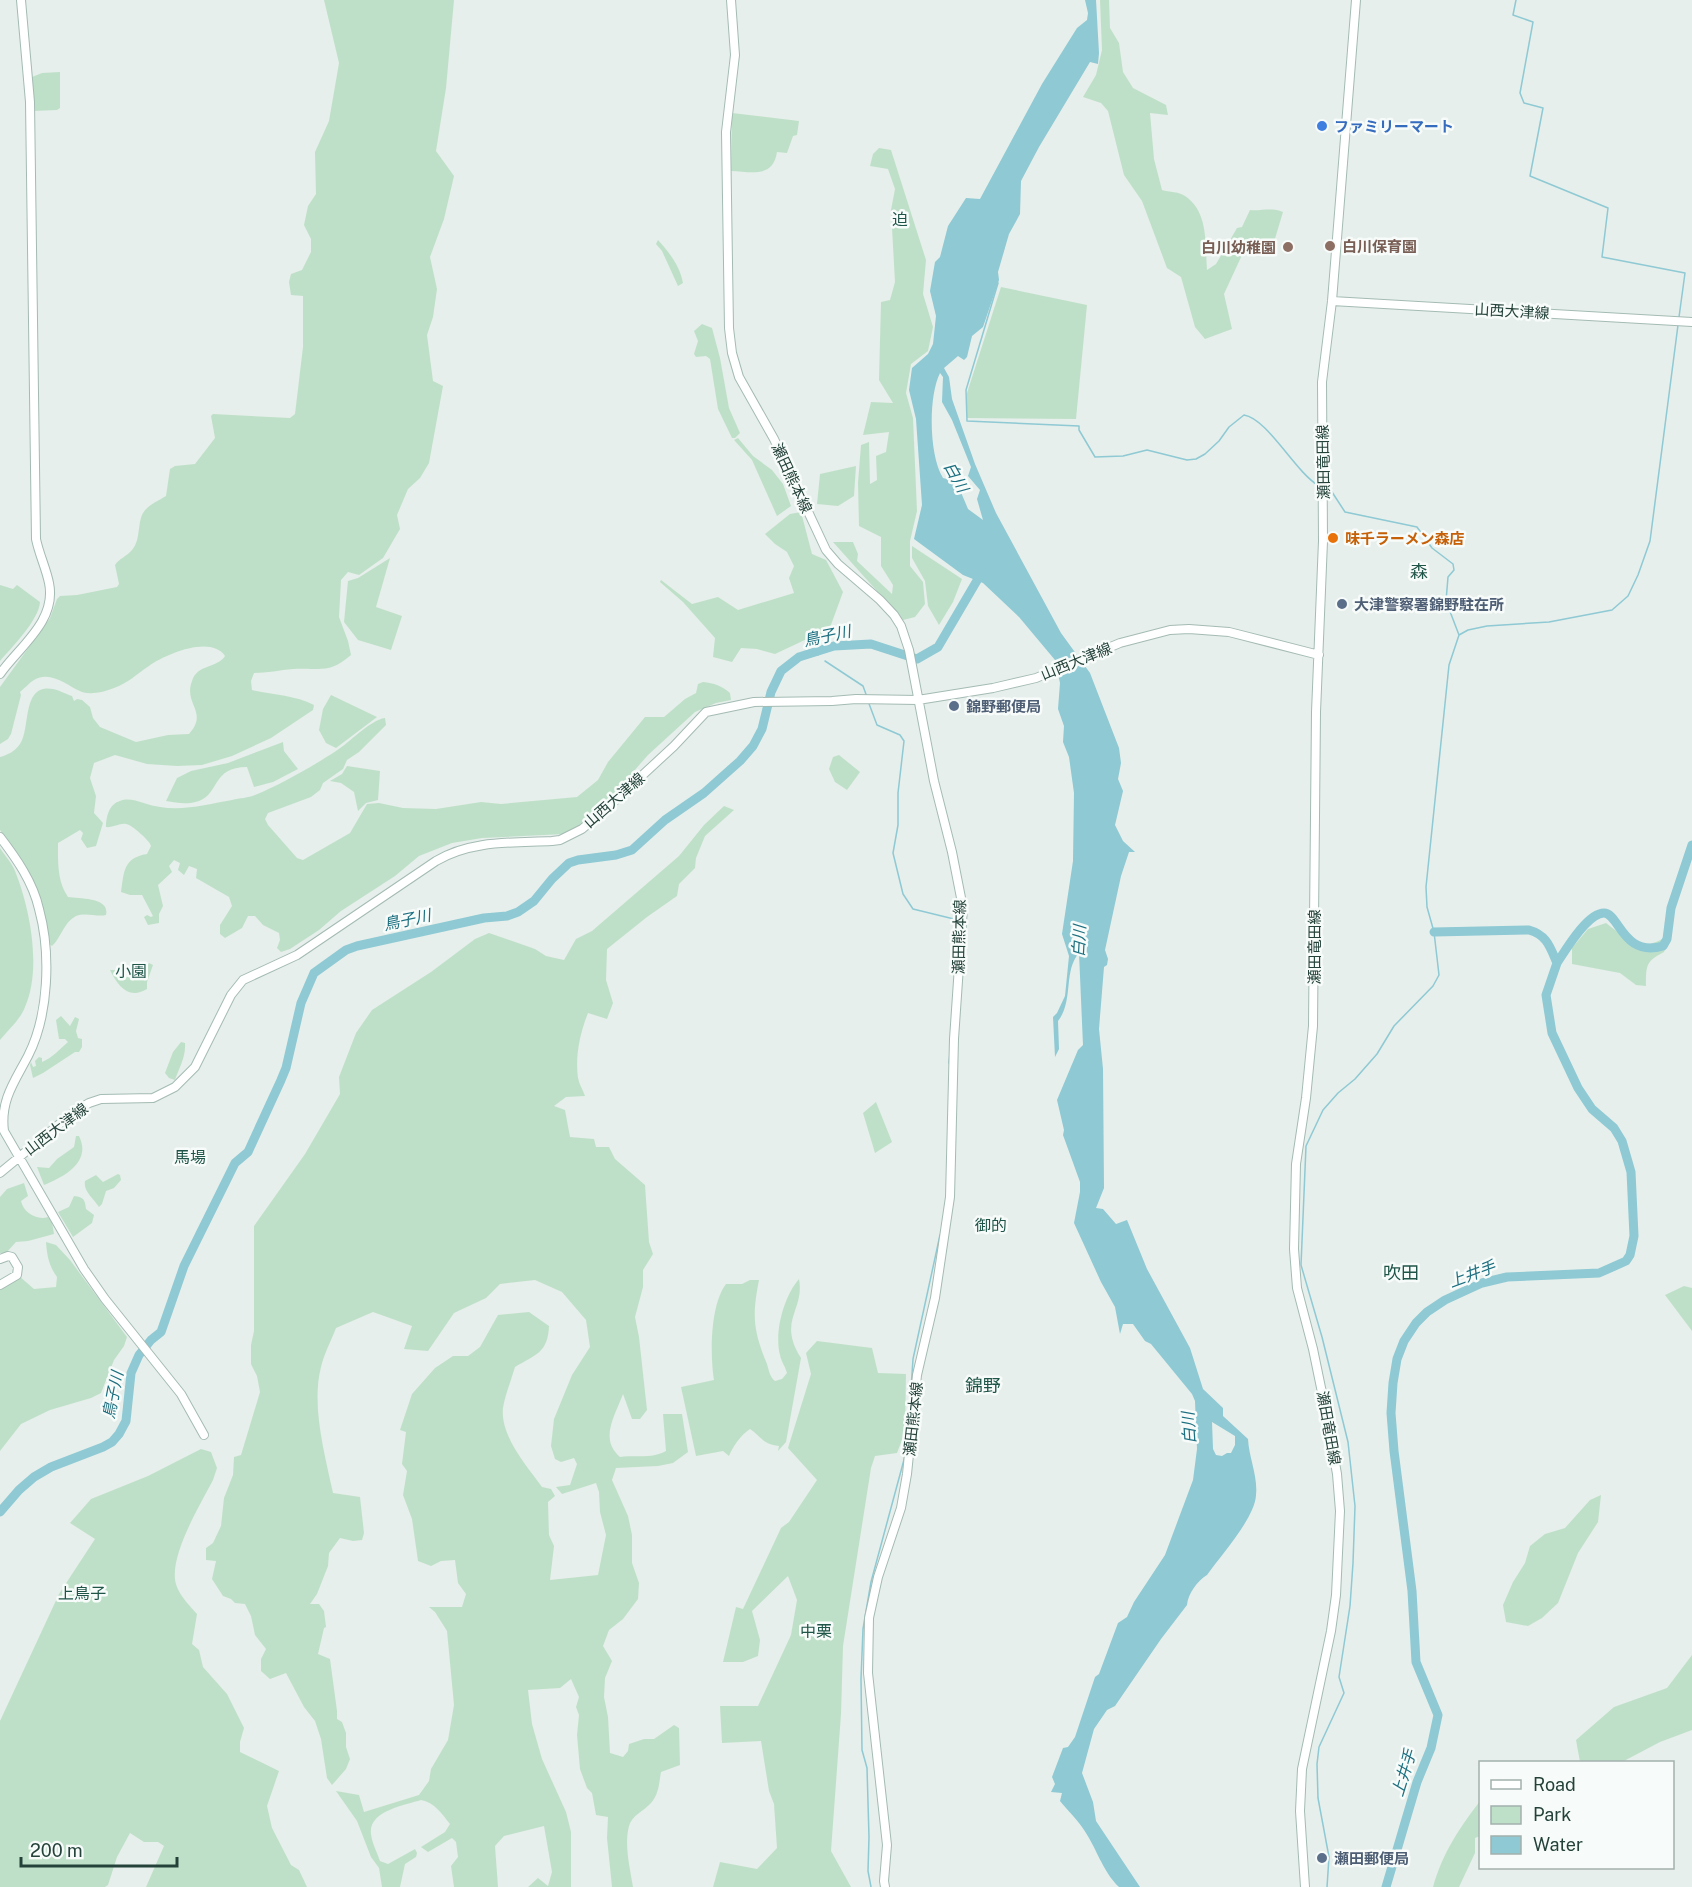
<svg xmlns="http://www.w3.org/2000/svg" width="1692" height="1887" font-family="'Public Sans','Noto Sans JP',sans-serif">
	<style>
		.green { fill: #bfe0c8 }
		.water { fill: #8ec9d4; fill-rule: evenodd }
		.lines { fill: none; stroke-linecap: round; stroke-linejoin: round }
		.stream { stroke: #8ec9d4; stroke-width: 1.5 }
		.river { stroke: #8ec9d4; stroke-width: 9 }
		.secondary-casing { stroke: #a4bbb3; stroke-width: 10 }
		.secondary { stroke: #fff; stroke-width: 8 }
		.shop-dot { fill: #3f7fe0; stroke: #f7fbf9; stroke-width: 2 }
		.education-dot { fill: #8d6e63; stroke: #f7fbf9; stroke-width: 2 }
		.food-dot { fill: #e8710a; stroke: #f7fbf9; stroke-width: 2 }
		.service-dot { fill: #5c6f8a; stroke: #f7fbf9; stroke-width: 2 }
		.labels { text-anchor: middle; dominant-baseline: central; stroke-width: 5; stroke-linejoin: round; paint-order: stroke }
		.shop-label { font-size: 15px; font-weight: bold; fill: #366cbe; stroke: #f7fbf9; text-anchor: start }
		.education-label { font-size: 15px; font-weight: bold; fill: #785e54; stroke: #f7fbf9; text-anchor: start }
		.street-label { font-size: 15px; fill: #24423a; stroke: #f7fbf9 }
		.food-label { font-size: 15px; font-weight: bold; fill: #c56008; stroke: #f7fbf9; text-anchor: start }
		.service-label { font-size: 15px; font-weight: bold; fill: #4e5e75; stroke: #f7fbf9; text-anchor: start }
		.neighbourhood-label { font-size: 16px; fill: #1f5548; stroke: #f7fbf9 }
		.water-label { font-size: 16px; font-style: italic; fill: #1c6f80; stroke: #f7fbf9 }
		.quarter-label { font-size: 18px; fill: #1f5548; stroke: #f7fbf9 }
	</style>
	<rect width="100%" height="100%" fill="#e6efeb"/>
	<path class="green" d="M324,0H454L446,88L436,151L454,176L444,219L430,257L437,289L433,317L427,335L433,381L443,386L429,463L420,478L408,489L397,515L400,529L383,558L359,575L348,572L341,580L339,617L348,641L351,655C328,675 320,667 293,669C280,670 267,673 254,673L251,681L252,690C273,695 295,695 314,705L313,710L271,738L232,756L202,765L177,766L147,764L115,755L94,763L90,778L96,796L94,813L103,823L96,846L87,848L81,839L83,833L80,830L58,843C58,862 57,881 68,897C80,899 110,897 106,915C96,917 86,912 76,916C64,922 61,938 52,946L48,943L24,866L0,830V757C8,755 15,751 20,744C31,729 21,683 53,689C59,690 66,694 72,696L74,701L77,699L82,700L90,707L93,718L100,727L136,742L168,735L189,734C209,712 183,704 192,681C197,664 218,668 225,656C211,635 166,654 149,666C135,675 130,682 114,688C104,692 92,695 82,692C67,686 51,670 34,680C29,683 25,688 20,692L21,695L11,734L8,739L0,744V687L50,618L57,599L60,596L77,595L117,587L119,584L115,565C120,558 127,556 132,550C141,540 137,524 143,513C148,505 158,501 166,496L170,469L175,466L195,464L215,438L211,416L213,414L290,418L295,414L303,347V296L291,295L289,282L291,274L302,270L311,252V239L304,225L308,206L316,194L315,152L329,121L339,63Z
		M1100,0H1109L1110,28L1119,43L1123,72L1133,88L1166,105L1168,115L1150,113L1154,159L1162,190C1169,192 1180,192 1185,196C1209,212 1205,245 1207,270L1216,264L1237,228L1242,227L1250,210C1262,211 1272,207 1283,212L1274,242H1248L1224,294L1232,329L1205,339L1195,327L1181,277L1167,268L1142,201L1124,175L1108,111L1101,103L1083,97L1096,75L1102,50Z
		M60,72V108L57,110L33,111L32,77L42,73Z
		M732,113L799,121L797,135L793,136L787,153L777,152C773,178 752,172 731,171Z
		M879,148L891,150L926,260L923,294L933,327L928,351L911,364L906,393L913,418L917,511L910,541V566L923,582L925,604L915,617L903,620L833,542H853L858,554L857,561L892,594L893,585L881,566V537L859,526L858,483L861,445L869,442L870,484L877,480L876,456L886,452L889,432L863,435L871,402L893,403L879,380L881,302L890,300L895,282L891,210L895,189L888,169L870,166L873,154Z
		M658,240C669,252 680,266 683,283L678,286L662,251L656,244Z
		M1001,287L1087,305L1076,419L967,418V393Z
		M702,324L712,328L720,358L729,408L740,433L735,438H732L718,409L710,359L706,356L696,357L694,354L698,341L694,331Z
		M738,438L753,456L772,470L783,484L791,506L777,516L752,460L734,440Z
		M856,466L854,496L838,506L817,504L820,474Z
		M801,512L812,554L826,560L843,592L828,633L817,639L809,638L775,654L757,649L741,648L732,662L713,657L715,638L683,602L660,582L661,580L692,604L718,597L738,610L794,593L789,578L794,566L787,552L775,544L765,534L790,514Z
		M912,546L962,579L953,602L939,625L928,606L925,581L912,558Z
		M390,558L376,607L402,616L391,650L358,640L344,622L348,581L358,578Z
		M0,585L13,589L17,585L40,602C39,620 12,647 0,661Z
		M703,682C714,683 722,686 730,693L731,700L716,703L695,712L648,755L598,812L578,828L565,834L482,838L452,843L419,856L395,876L341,911L319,930L290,949L281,952L277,948L280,940L279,933L263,925L255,916H248L242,928L225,938L220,934V925L232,906L229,897L196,878L197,869L189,866L184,875L178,870L180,863L174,860L169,866L172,872L158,885L163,906L159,914V923L148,925L144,917L147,915L151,917L153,916L142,895H130L121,892C124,872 123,858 147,854L151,846C150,841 131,824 126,824C119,823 113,828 106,827C106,817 109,804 120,801C132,796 147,806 160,807C184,811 209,804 232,800C240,798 248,798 255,795C280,785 313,766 336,751C349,743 370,720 385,718L386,725L359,752L347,760L343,769L323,783L320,790L311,797L268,813L265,819L268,825L297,858L303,860L350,833L367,804L379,803L403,808L436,809L481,802L501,804L577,797L598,780L608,762L645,717H664L685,699L696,693L698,684Z
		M331,695L377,717L336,748L326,743L319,730L323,709Z
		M283,742L284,751L298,769L273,782L254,787L247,767C212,767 220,793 199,801C188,805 177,803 166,801L177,778L191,771L228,763Z
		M839,755L860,772L847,790L835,782L829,769L833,757Z
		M347,766L380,771L378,800L366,803L358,811L354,792L341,783L330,781L342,774Z
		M724,806L734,810L705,836L696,858L695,868L679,884L677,896L647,917L607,949L606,980L613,1003L607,1019L588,1013C580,1033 575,1056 578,1078C579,1084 583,1090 585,1096L566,1097L554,1106L565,1110L570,1137L594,1139L596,1147H609L615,1159L645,1185L649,1242L653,1254L643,1270V1287L635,1317L639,1337L647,1410L640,1419H632L623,1394C615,1416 599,1439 620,1457C636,1455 652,1459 666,1451L663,1414H682L688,1452L673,1463L658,1466L616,1468L612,1480L628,1516L632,1535V1563L639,1583L638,1599L623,1619L609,1630L603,1646L612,1661L605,1678L604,1697L608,1717L610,1753L623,1757L628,1751L629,1744L644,1739H654L674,1725L679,1728L680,1765L661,1772C659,1783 659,1794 651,1803C644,1811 632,1815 629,1826C624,1845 630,1868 633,1887H612L607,1838L608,1817L596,1815L592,1793L587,1788L580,1769L577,1735L579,1715L576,1707L579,1697L571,1679L560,1688L528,1690L532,1724L542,1759L566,1812L571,1832V1887H528L538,1878L548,1886L552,1872L544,1826L504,1836L495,1846L498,1887H454L451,1866L458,1857L456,1842L452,1838L428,1852L421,1847L445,1832L450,1824C442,1814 434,1802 421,1800C405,1805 368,1811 371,1834C372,1843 377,1852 380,1861L388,1864L415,1849L417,1853L416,1857L405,1864L400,1887H382L379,1868L371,1857L357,1821L336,1791L359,1795L364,1812L419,1795L429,1781L431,1769L448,1740L454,1705L447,1631L435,1612L429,1607H462L466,1594L458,1583L455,1560L441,1561L431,1566L418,1561L412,1519L403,1495L407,1471L402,1464L406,1432L400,1430L412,1394L435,1368L453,1356H468L480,1347L498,1315L529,1312L549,1326C548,1353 535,1355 515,1367C511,1381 505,1395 503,1408C500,1436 527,1466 542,1487L551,1489L555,1496L548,1502L549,1535L554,1546L550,1580L598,1575L606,1535L600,1512L599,1492L596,1483L562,1494L556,1487L570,1485L577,1464L574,1458L561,1462L555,1459L551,1446L554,1419L572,1375L590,1347L586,1320L562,1292L535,1280L500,1284L486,1298L454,1313L428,1351L404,1349L412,1326L373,1312L336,1328C331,1341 324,1354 321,1367C311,1406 325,1455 333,1493L360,1497L364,1533L362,1540L353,1541L340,1538L329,1553L328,1566L317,1594L310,1604H319L324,1611L326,1627L324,1628L318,1654L330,1659L337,1711V1719L342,1722L346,1733V1747L350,1759L346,1769L332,1785L327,1778L321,1739L315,1721L304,1707L286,1673L270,1679L261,1671V1659L266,1649L255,1635L251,1616L245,1604L235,1603L231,1599L223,1596L212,1579L216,1561L206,1560V1548L213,1543L221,1526L224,1498L233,1475L234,1457L241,1455L260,1392L257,1376L251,1364V1345L254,1331V1226L305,1154L340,1094L339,1077L356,1033L372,1010L431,972L475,939L489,933L535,949L546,956L564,960L576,939L592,931L679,856L704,825Z
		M0,848C5,856 12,863 15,871C30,908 42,969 25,1007C20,1020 9,1029 0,1040Z
		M1606,923C1632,943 1642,954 1672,933L1664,952C1646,961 1646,965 1646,986L1636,985L1620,973L1572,964V948L1588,929Z
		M149,963L153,965L147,982V989C128,1000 118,986 110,970H116L126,977H139Z
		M61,1016L70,1026L75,1017L79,1019L76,1031L78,1038L82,1039V1047L79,1052H75L43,1073L33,1078L30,1065L31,1062L33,1067L36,1066L35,1061L39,1057L42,1058V1062C52,1058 60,1049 68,1042L65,1039H59L56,1020Z
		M181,1042L185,1043C186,1057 179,1068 175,1080L169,1078L165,1073L173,1052Z
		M876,1102L892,1142L875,1153L863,1113Z
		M76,1136H79C92,1162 64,1177 44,1185L37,1167L49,1168L57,1159L74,1147Z
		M118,1174L120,1175L121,1180L114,1188L106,1191L102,1204L99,1207C93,1198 83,1191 85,1181L96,1175L103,1182Z
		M24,1183L28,1196L21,1201C23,1212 37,1221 48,1217L52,1222L54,1234L28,1241L16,1242L6,1253H0V1197L7,1189Z
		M74,1196C84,1197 85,1200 86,1209L94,1215L92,1223L73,1237L58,1212L69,1207Z
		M46,1242L56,1245L70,1260L127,1337L124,1346L114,1360L101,1393L91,1398L50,1410L21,1424L0,1451V1284L19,1276L34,1289L56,1287L57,1277C49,1266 47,1256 46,1242Z
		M799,1279C805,1311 777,1320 801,1358L786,1442L778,1451L779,1446C762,1444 762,1437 750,1429C741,1435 733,1446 729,1456L723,1451L696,1456L681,1387L714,1380C710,1355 710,1305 726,1284H742L750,1280H759C752,1316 753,1330 767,1364C769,1371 770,1377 775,1381L782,1379L787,1373C785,1366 781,1361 780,1355C774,1332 784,1296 799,1279Z
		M1684,1286L1692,1288V1331L1665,1295Z
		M817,1341L872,1348L878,1373L906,1374L905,1432L897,1453L875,1456L871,1468L843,1646L841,1714L831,1851L851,1887H713L720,1862L757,1869L777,1848L774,1804L769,1791L761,1741L722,1743L720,1706H758L791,1635L797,1600L788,1576L752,1611L760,1640L758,1656L743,1662H723L736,1607L743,1609L781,1528L789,1522L817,1480L788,1448L811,1374L806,1353Z
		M201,1449L211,1452L217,1468L213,1480C200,1505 172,1551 175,1579C176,1592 189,1605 197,1614L192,1644L199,1650L203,1667L227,1694L244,1728L240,1742V1752L279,1771L267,1806L272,1828L291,1865L299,1870L307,1887H146L164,1846L158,1842H144L130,1833L117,1857L108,1885L105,1887H0V1721L59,1594L95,1539L70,1523L91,1499L148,1476Z
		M1601,1495L1598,1522L1578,1553L1558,1603L1542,1618L1528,1626L1506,1622L1503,1605L1513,1582L1525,1563L1530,1546L1545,1534L1565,1528L1590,1500Z
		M1692,1655V1730L1660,1742L1622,1762H1580L1576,1740L1614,1707L1667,1688Z
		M1480,1801V1836L1475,1838V1853L1459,1887H1433C1443,1852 1459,1829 1480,1801Z"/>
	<path class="water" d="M1085,0H1096L1099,53L1098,64L1090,62L1039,147L1021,181L1020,214L1009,234L998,272L999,280L983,327L972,336L967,357L964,360L958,356L944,368L949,377L952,399L975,464L996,513L1061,633L1090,673L1119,748L1121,763L1118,779L1123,791L1115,825L1123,841L1135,852H1129L1121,876L1105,950L1108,959L1107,965L1104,967L1099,1029L1103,1069L1104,1188L1096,1208L1103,1209L1116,1224L1127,1220L1147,1269L1190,1348L1203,1389L1223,1408V1416L1248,1439C1249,1458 1258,1476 1256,1495C1255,1518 1221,1555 1207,1575C1197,1581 1188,1594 1187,1605L1161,1639L1115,1706L1107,1710L1094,1729L1082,1773L1093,1802L1096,1821L1140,1887H1119C1102,1871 1096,1846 1082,1827C1076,1818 1067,1810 1060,1801L1062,1793L1051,1792L1055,1784L1052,1777L1063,1748L1068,1747L1075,1737L1095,1677L1099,1674L1118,1623L1127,1617L1134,1602L1165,1555L1193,1480L1197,1449L1195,1401L1192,1394L1151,1344L1145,1341L1133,1324H1123L1120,1334L1115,1307L1101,1282L1074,1223L1080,1192V1182L1063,1135L1064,1130L1057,1100L1078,1050L1083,1045L1079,953C1063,971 1074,1001 1058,1021L1059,1049L1055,1057L1053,1017L1057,1013L1065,996L1069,956L1062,934L1073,861L1074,793L1069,757L1063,742L1064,726L1058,709L1060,683L1055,660L1019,617L983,583L963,575L914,539L922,505L916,419L909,390L912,368L928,354L933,344L936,316L930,291L935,262L940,257L948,226L966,198L980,199L1042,84L1077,28L1087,20L1088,13ZM940,373L943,377L942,402L952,420L971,467L968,476L980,490L977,499L983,520L968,509L952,471L950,480L943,478C929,456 928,397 940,373ZM1212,1422L1235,1436V1445L1231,1453H1227L1222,1456L1216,1455L1213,1449Z"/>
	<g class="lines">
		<path class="stream" d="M1516,0L1513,15L1533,22L1520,93L1524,103L1543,108L1530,176L1608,208L1602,257L1685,273L1679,317
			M998,283L966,390L967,421L1079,426V430L1095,457L1123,456L1147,450L1187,460L1196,459L1205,454L1219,441L1229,427L1244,415C1268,419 1295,472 1319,486
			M1326,489L1332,492L1345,512L1417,527L1432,548L1453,564L1454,570L1448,577L1446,601L1459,635L1449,665L1426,887L1427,907L1434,932L1439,975L1433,986L1394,1026L1377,1054L1355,1079L1338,1093L1323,1110L1306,1146L1301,1265L1322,1337L1348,1442L1355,1506L1353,1563L1350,1606L1339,1677L1344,1693L1319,1747L1317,1764L1318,1798L1329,1857L1327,1887
			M1459,635L1468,630L1487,626L1549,622L1612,610L1628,596L1638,575L1650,541L1678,325
			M814,652L818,655
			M825,661L863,686L867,697
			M868,701L877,725L900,735L904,741L898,793V825L893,853L903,894L913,909L958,920
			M956,953L958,925
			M949,1063L950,1053
			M910,1404L913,1359L940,1235
			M871,1887L868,1871L869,1837L867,1768L862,1750L861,1679L863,1629L871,1582L905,1456"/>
		<path class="river" d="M1557,963C1565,951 1587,913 1604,913C1619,913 1623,958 1663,946L1667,939L1671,908L1692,845
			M0,1512L19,1490L34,1477L51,1467L103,1447L112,1442L119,1434L126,1421L131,1373L139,1355L151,1340L161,1332L184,1266L235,1163L248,1152L281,1080L286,1068L301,1003L314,973L346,950L357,946L484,918L507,916L518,912L534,901L552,879L569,863L578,860L616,855L632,850L665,820L704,793L740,761L753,746L762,729L771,692L781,671L799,657L834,646L871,644L917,659L938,647L982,572
			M1386,1887L1417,1782L1431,1748L1438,1715L1416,1662L1412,1591L1394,1451L1391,1413L1393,1383L1397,1359L1404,1341L1416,1323L1427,1312L1445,1300L1482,1283L1507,1277L1599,1273L1626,1261L1630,1255L1634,1236L1631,1172L1622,1141L1614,1128L1592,1109L1578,1088L1552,1033L1546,995L1557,963C1550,947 1547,935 1529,930L1434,932"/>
		<defs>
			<path id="secondary" d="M731,0L735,55L726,132L729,328L732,353L739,377L774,439L826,550L838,564L880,600L894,615L901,626L909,650L934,781L952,852L963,908L954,1039L950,1197L935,1298L917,1375L907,1474L901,1508L878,1577L869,1618L868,1673L887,1845L884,1881L885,1887
				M1332,301L1692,322
				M0,674C19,647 57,621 49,583C46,568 39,554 36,539L30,102L21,0
				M0,837C16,858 33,882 39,909C51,953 49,1015 28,1056C15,1081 0,1100 4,1131L84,1269L105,1299L181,1394L204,1435
				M0,1173L74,1112L89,1103L101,1099L153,1098L175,1087L195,1067L231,995L243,980L297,955L436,861C471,840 512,843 552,841L560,840L582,829L608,807L674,746L706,712L754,702L832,701L856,699L918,700L993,688L1036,678L1120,643L1170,630L1189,629L1229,632L1319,655
				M0,1259L8,1256L12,1257L18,1267L17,1275L0,1285
				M1305,1887L1300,1811L1302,1769L1331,1631L1336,1595L1340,1511L1337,1474L1325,1407L1313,1349L1297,1288L1294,1249L1296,1164L1306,1098L1313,1026L1316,712L1323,541L1322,382L1332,301L1356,0"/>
		</defs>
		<use href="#secondary" class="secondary-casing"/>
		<use href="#secondary" class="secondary"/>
	</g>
	<circle class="shop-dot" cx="1322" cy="126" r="6"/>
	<g class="education-dot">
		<circle cx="1330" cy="246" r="6"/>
		<circle cx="1288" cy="247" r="6"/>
	</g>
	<circle class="food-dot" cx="1333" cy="538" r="6"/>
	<g class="service-dot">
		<circle cx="1342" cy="604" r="6"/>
		<circle cx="954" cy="706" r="6"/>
		<circle cx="1322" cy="1858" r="6"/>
	</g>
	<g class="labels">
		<g class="shop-label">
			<text x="1334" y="126">ファミリーマート</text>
		</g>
		<g class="education-label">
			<text x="1342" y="246">白川保育園</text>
			<text x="1276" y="247" text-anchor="end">白川幼稚園</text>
		</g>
		<g class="street-label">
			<text transform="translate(1512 311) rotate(3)">山西大津線</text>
			<text transform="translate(1323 462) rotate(-91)">瀬田竜田線</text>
			<text transform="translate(792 478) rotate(65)">瀬田熊本線</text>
			<text transform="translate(1076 661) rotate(-22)">山西大津線</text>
			<text transform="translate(614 800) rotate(-41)">山西大津線</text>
			<text transform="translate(959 937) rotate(-89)">瀬田熊本線</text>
			<text transform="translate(1314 947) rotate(-90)">瀬田竜田線</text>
			<text transform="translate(56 1129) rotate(-37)">山西大津線</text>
			<text transform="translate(913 1419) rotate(-84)">瀬田熊本線</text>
			<text transform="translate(1329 1428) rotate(80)">瀬田竜田線</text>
		</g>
		<g class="food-label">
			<text x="1345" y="538">味千ラーメン森店</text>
		</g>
		<g class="service-label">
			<text x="1354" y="604">大津警察署錦野駐在所</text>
			<text x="966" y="706">錦野郵便局</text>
			<text x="1334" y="1858">瀬田郵便局</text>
		</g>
		<g class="neighbourhood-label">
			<text x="900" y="219">迫</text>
			<text x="131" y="971">小園</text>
			<text x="190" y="1157">馬場</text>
			<text x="991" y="1225">御的</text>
			<text x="82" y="1593">上鳥子</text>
			<text x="816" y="1631">中栗</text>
		</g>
		<g class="water-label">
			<text transform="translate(956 477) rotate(61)">白川</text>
			<text transform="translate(827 636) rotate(-12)">鳥子川</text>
			<text transform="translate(407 920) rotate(-12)">鳥子川</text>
			<text transform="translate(1079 941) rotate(-87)">白川</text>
			<text transform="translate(1472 1274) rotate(-20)">上井手</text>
			<text transform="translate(113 1395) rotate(-79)">鳥子川</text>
			<text transform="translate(1189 1428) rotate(-94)">白川</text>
			<text transform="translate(1404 1773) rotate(-73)">上井手</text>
		</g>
		<g class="quarter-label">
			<text x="1419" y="571">森</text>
			<text x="1401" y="1272">吹田</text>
			<text x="983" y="1385">錦野</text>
		</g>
	</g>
	<rect x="1479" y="1761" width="195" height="108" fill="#f7fbf9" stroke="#a3b1ad" stroke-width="1.5"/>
	<rect x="1491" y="1780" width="30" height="9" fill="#ffffff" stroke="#a3b1ad" stroke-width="1.5"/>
	<text x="1533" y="1791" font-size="18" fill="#24423a">Road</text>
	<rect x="1491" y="1806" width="30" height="18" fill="#bfe0c8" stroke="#a3b1ad" stroke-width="1.5"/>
	<text x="1533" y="1821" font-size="18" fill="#24423a">Park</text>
	<rect x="1491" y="1836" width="30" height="18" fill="#8ec9d4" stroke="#a3b1ad" stroke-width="1.5"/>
	<text x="1533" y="1851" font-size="18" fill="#24423a">Water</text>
	<path d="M21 1857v9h156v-9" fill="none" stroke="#24423a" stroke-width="3"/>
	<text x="30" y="1857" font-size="18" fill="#24423a" stroke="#f7fbf9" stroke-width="4.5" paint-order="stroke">200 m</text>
</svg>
